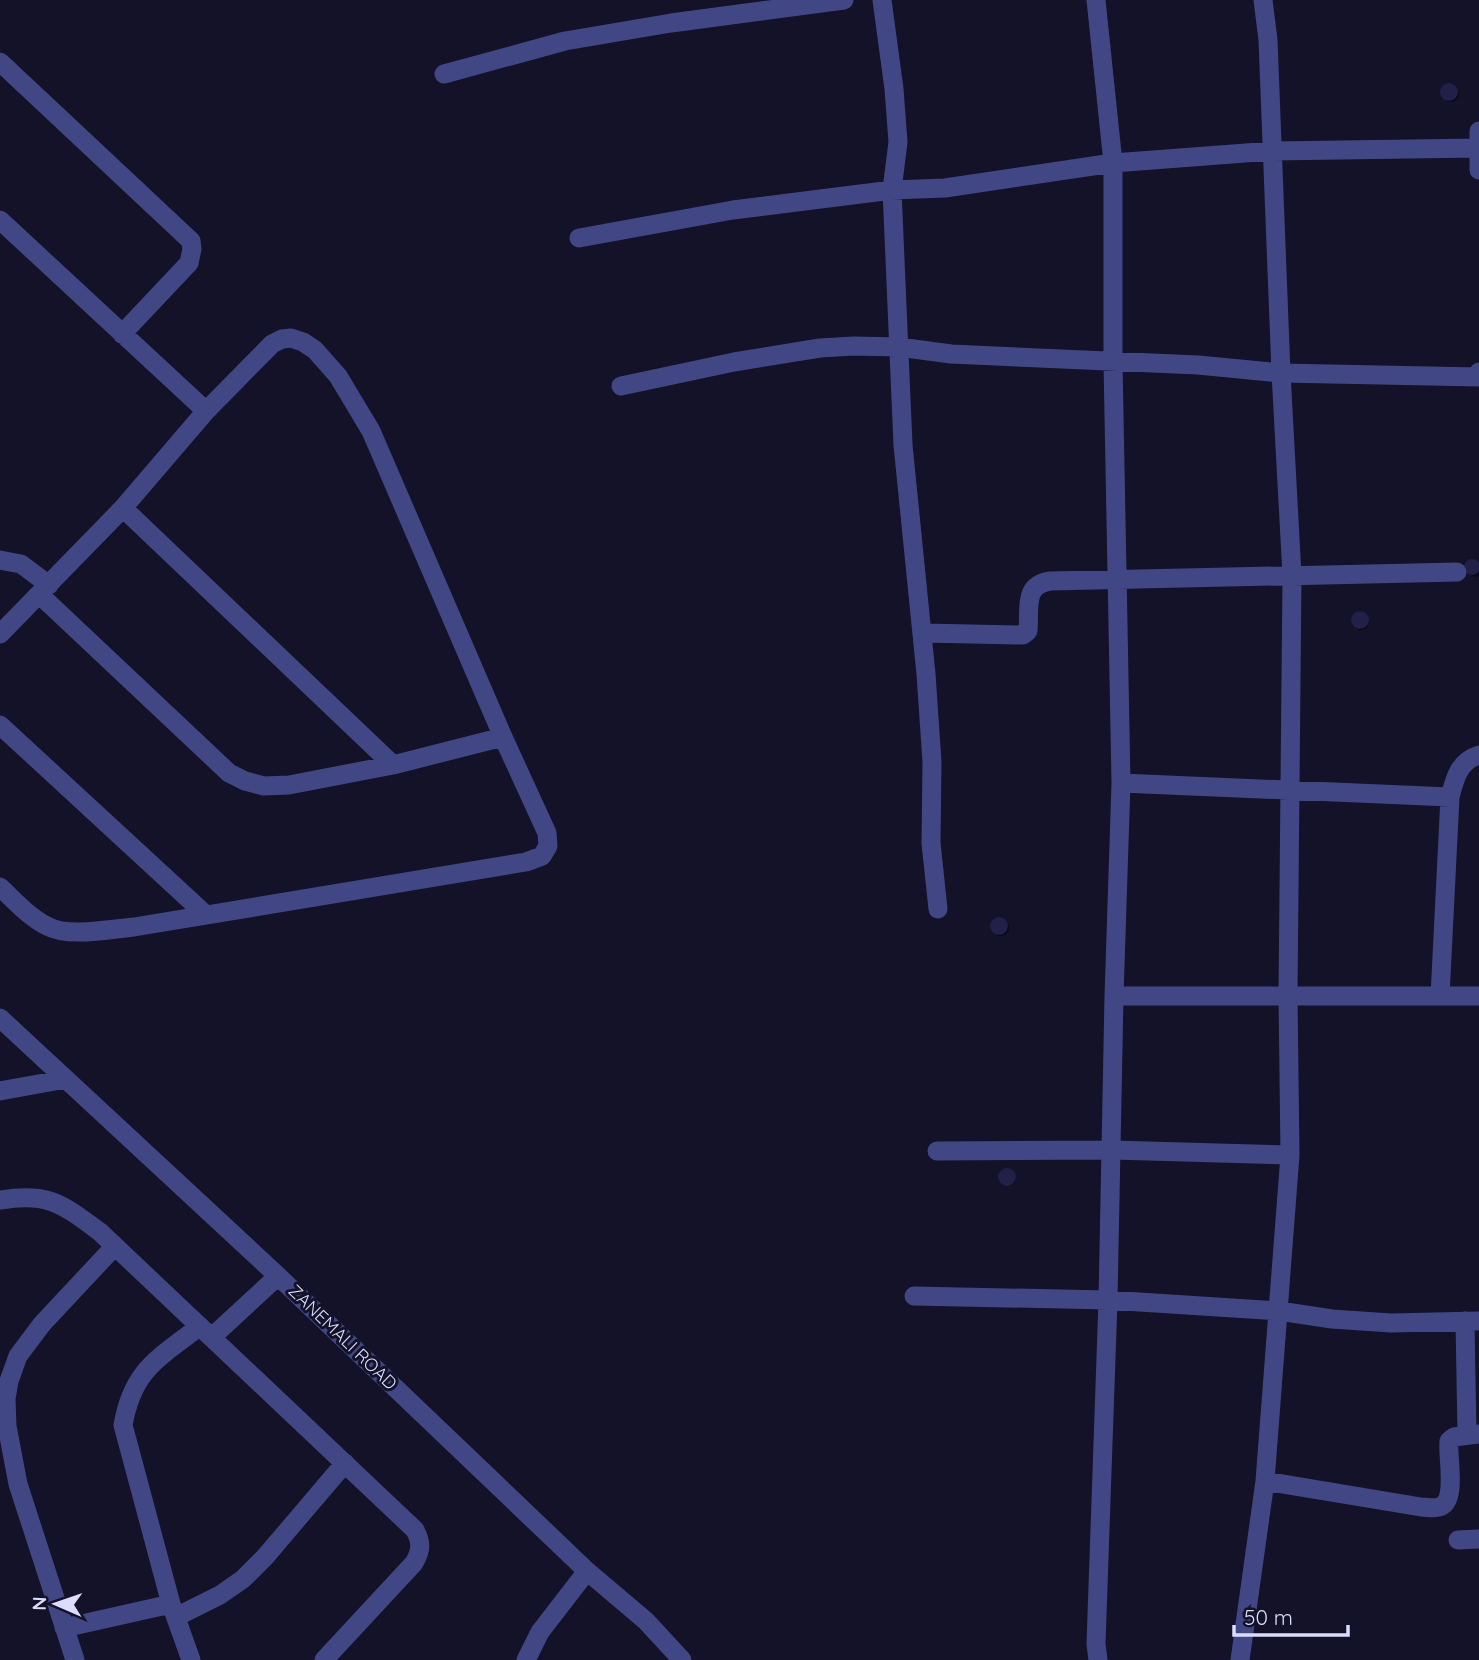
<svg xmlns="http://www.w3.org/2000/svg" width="1479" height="1660" font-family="Quicksand,sans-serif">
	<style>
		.shadow { fill: #0007 }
		.building { fill: #221f48 }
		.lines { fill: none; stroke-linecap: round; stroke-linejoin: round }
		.minor { stroke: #414784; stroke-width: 19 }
		.labels { text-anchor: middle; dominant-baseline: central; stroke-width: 6; stroke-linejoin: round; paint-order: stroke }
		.street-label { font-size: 18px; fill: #dcddfd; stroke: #131228 }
	</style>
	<rect width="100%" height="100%" fill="#131228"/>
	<path class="shadow" d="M1443 94a8 8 0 1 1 16 0a8 8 0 1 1-16 0Z
		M1470,561L1479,564V576L1474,577L1467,572L1466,563Z
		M1353 622a8 8 0 1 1 16 0a8 8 0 1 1-16 0Z
		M993 928a8 8 0 1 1 16 0a8 8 0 1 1-16 0Z
		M1000 1178a8 8 0 1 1 16 0a8 8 0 1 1-16 0Z"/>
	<path class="building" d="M1440 92a9 9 0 1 1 18 0a9 9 0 1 1-18 0Z
		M1464 567a8 8 0 1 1 16 0a8 8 0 1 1-16 0Z
		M1351 620a9 9 0 1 1 18 0a9 9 0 1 1-18 0Z
		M990 926a9 9 0 1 1 18 0a9 9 0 1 1-18 0Z
		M998 1177a9 9 0 1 1 18 0a9 9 0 1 1-18 0Z"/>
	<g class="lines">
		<path class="minor" d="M882,0L894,89L898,142L892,190L903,445L926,674L932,762L931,843L938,909
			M1096,0L1113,163V362L1121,783L1114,996L1108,1300L1096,1644L1098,1660
			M0,62L191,241L192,249L189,263L122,334
			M444,74L565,41L671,23L844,0
			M1479,131V170
			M0,220L206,411
			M579,238L733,210L892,190L945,188L1113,163L1273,151L1478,148
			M621,386L734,362L820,348L854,346L899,347L951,354L1198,365L1281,373L1479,377V372
			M123,508L393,765
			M0,560L21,564L49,585
			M40,595L229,773L245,781L264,786L289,785L393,765L503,737
			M923,633L1023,635L1028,631C1030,608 1023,585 1050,581L1457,572
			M0,634L123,508L206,411L272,344L282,339L291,338L303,342L315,350L338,376L371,431L503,737L547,833L548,846L542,856L526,862L134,927C111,929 68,938 47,926C29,917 15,901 0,887
			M0,725L206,915
			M1121,783L1450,797
			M1114,996H1479
			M1440,996L1450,797C1455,778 1459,761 1479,755
			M0,1018L278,1276L587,1571L646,1621L682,1660
			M0,1091L66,1079
			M937,1151L1112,1150L1290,1155
			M0,1200C49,1192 62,1204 100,1232L415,1530C422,1543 421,1551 414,1563L324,1660
			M914,1296L1108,1300L1279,1311L1332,1319L1391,1323L1479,1321
			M1465,1321L1467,1435
			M212,1337L278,1276
			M1265,1481L1421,1507C1427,1507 1434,1509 1439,1507C1458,1502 1447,1457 1449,1441L1454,1437L1479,1434
			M1458,1540L1479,1539
			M176,1617L220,1595L243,1579L265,1557L345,1463
			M64,1628L171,1604
			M75,1660L18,1484L7,1426L6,1399L9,1381L18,1356L42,1324L115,1246
			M191,1660L171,1604L123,1425C133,1369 158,1359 200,1326
			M526,1660L540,1632L587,1571
			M1240,1660L1265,1481L1290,1155L1288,996L1292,575L1281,373L1268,40L1263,0"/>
	</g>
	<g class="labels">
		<g class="street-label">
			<text transform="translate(343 1337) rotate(44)">ZANEMALI ROAD</text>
		</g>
	</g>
	<g transform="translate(56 1604) rotate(272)" stroke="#131228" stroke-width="5" paint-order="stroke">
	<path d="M0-5L12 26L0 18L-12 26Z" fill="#dcddfd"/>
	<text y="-10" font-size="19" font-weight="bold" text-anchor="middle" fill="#dcddfd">N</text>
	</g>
	<path d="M1234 1625v10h114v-10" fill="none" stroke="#dcddfd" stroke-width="3.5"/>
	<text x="1244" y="1625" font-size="21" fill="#dcddfd" stroke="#131228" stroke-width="5" paint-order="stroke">50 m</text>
</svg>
